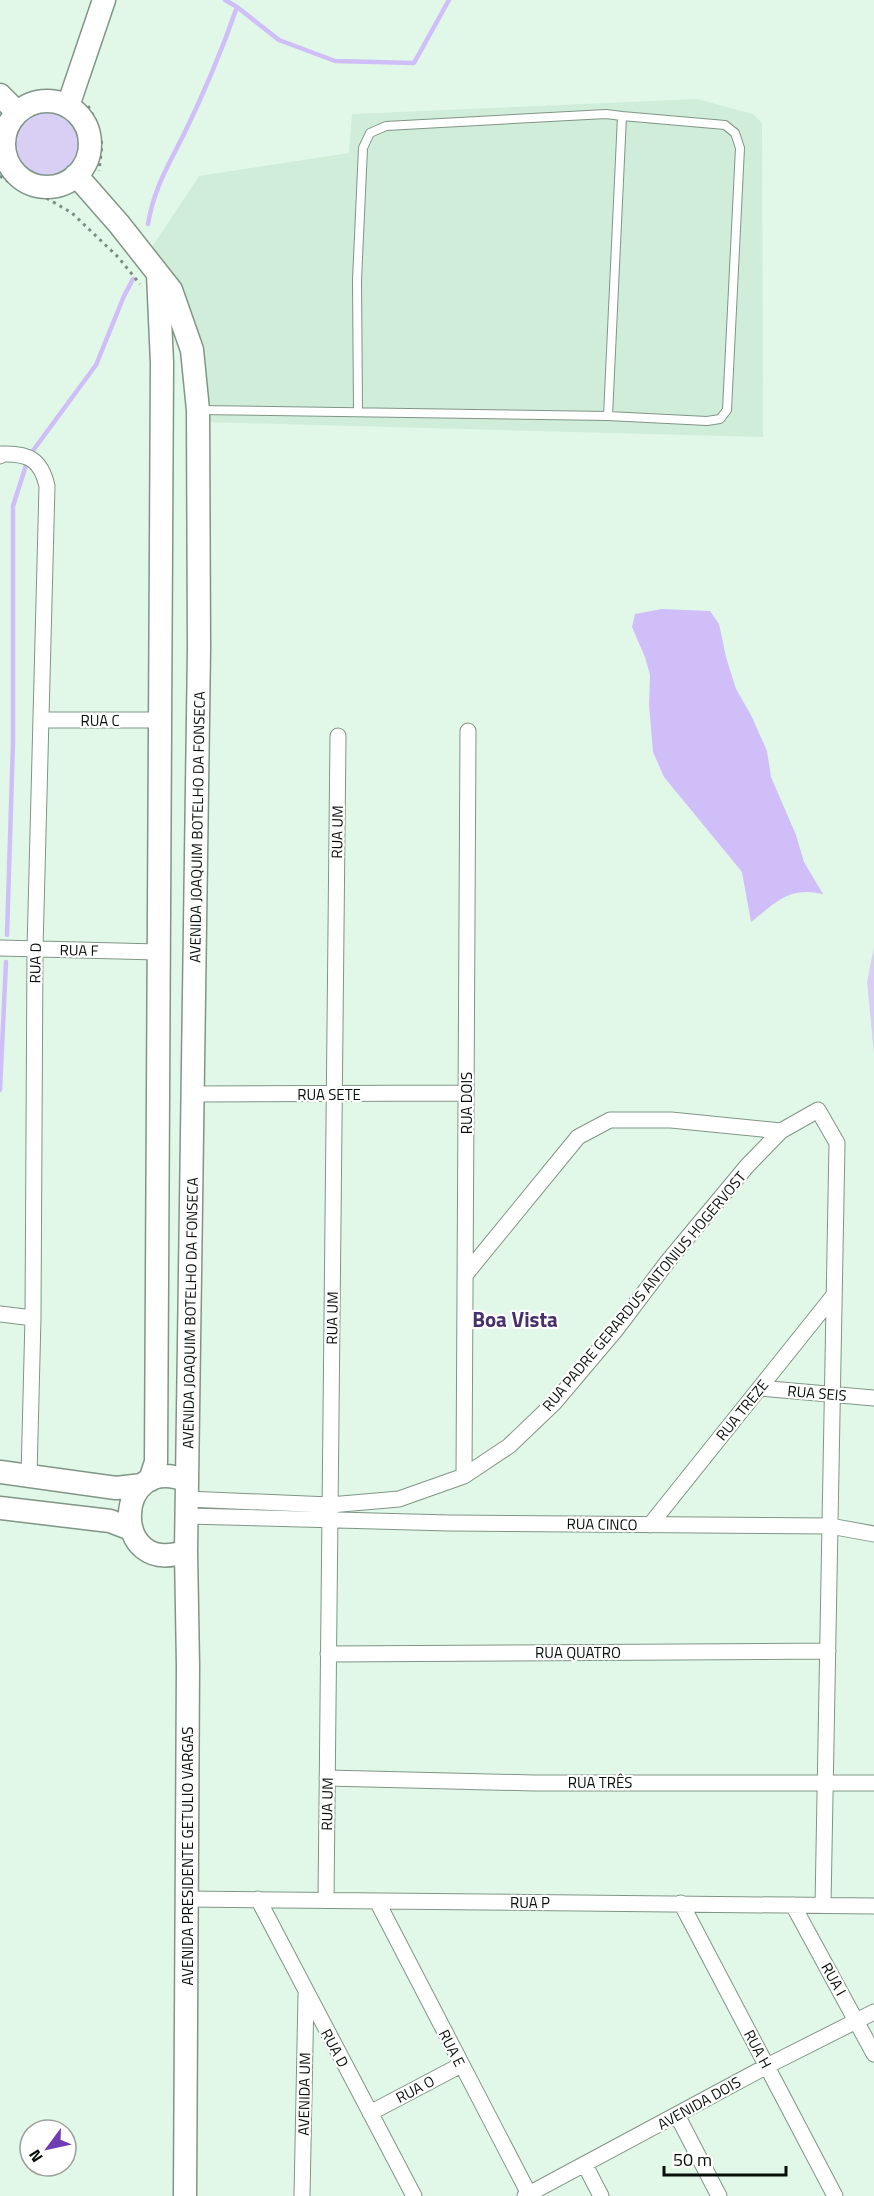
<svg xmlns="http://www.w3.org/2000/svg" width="874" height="2196" font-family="'Titillium Web',sans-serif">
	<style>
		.built { fill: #cfedd9 }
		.green { fill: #d9cff4 }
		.water { fill: #cfbef8 }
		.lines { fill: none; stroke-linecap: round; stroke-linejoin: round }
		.stream { stroke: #cfbef8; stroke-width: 4.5 }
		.lane-casing { stroke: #809586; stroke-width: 10 }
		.street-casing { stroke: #809586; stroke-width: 17 }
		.secondary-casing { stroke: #809586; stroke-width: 25 }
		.path { stroke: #7d8d82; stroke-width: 3; stroke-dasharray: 3 4.5; stroke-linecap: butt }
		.lane { stroke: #fff; stroke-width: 8 }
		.street { stroke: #fff; stroke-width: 15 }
		.secondary { stroke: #fff; stroke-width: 22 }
		.labels { text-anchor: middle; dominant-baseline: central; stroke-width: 4.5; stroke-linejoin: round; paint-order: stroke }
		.street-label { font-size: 15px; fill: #080f0a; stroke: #fff }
		.district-label { font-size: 21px; font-weight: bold; fill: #47316d; stroke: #fff }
	</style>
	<rect width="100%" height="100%" fill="#e1f8e8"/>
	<path class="built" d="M697,99L753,114L762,123L763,437L204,422L150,250L199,176L349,153L352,114Z"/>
	<path class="green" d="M10 142a37 37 0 1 1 74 0a37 37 0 1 1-74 0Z
		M874,947V1054L867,982Z"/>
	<path class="water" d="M662,609L710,611L719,624L726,657L736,689L751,715L767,751L771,777L796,835L804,862L823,894C788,886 777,902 751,922L742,872L664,777L653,752L649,705L650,675L645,657L632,627L635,614Z"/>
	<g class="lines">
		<path class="stream" d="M225,0L237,7L279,40L335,61L414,63L449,0
			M148,224C154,188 168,166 184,134C204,93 222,50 237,7
			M7,935L13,742V506L29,456L96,365L124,296L133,279
			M0,1090L6,962"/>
		<defs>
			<path id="lane" d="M200,410L608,416L707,421L720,419L727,410L740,148L735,133L725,125L622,116
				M358,411L357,280L363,148L370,133L386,126L606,114L622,116L608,416"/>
			<path id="street" d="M0,160L5,153
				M0,456L2,454C29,453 41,460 47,486L35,949L33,1318L29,1476
				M41,720H160
				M0,948L158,952
				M192,1094L466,1093
				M466,1274L578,1137L610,1120H671L781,1131
				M0,1314L33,1318
				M760,1388L874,1398
				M464,1476L468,731
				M187,1499L330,1505L399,1499L464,1476L509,1446L555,1402L615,1331L668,1261L747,1166L781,1131L818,1110L837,1143L823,1905
				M187,1516L449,1523L830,1526L874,1534
				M650,1525L834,1295
				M328,1654L828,1651
				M327,1778L534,1783H874
				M186,1899L874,1906
				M258,1899L414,2196
				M326,1900L338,736
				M377,1901L529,2194
				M681,1903L835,2196
				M793,1905L874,2054
				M370,2113L461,2065
				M677,2115L719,2196
				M585,2165L601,2196
				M302,2196L306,1995
				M525,2196L767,2066L874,2012"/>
			<path id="secondary" d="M0,95L17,112
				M4 144a43 43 0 1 1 86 0a43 43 0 1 1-86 0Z
				M68,106L104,0
				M76,175L119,224L171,290L192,350L198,410L199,648L186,1551L188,1666L185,2196
				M0,1472L116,1488L142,1485
				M150,1480L156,1462L162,363L158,274
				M0,1508L110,1521L131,1529
				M186,1551C110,1580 112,1450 187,1481"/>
		</defs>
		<use href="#lane" class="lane-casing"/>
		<use href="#street" class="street-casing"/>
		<use href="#secondary" class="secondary-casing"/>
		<path class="path" d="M88,106L95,119L102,145L99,171
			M0,176L26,193L43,196L72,213L118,257L140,284"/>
		<use href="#lane" class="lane"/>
		<use href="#street" class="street"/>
		<use href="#secondary" class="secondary"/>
	</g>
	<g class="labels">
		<g class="street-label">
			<text x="100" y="720">RUA C</text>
			<text transform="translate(197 827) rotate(-89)">AVENIDA JOAQUIM BOTELHO DA FONSECA</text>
			<text transform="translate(337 832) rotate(-89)">RUA UM</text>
			<text transform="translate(79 950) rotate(1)">RUA F</text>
			<text transform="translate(35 963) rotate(-89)">RUA D</text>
			<text x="329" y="1094">RUA SETE</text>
			<text transform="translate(466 1103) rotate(-90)">RUA DOIS</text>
			<text transform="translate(644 1291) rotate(-50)">RUA PADRE GERARDUS ANTONIUS HOGERVOST</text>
			<text transform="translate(190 1313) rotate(-89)">AVENIDA JOAQUIM BOTELHO DA FONSECA</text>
			<text transform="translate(332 1318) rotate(-89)">RUA UM</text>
			<text transform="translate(817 1393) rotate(5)">RUA SEIS</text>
			<text transform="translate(742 1410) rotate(-51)">RUA TREZE</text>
			<text transform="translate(602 1524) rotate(1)">RUA CINCO</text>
			<text x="578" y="1652">RUA QUATRO</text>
			<text x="600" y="1782">RUA TRÊS</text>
			<text transform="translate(327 1804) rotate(-89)">RUA UM</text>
			<text transform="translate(187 1856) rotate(-90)">AVENIDA PRESIDENTE GETULIO VARGAS</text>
			<text x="530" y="1902">RUA P</text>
			<text transform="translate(834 1979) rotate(61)">RUA I</text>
			<text transform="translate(335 2048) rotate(62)">RUA D</text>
			<text transform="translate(452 2048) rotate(63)">RUA E</text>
			<text transform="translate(758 2049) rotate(62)">RUA H</text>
			<text transform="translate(415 2089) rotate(-28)">RUA O</text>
			<text transform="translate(304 2094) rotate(-89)">AVENIDA UM</text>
			<text transform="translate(699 2103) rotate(-29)">AVENIDA DOIS</text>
		</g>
		<g class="district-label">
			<text x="515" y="1319">Boa Vista</text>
		</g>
	</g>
	<g transform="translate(48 2148) rotate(237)"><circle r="28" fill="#ffffff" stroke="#9c9f9d" stroke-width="1.5"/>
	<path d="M0-4.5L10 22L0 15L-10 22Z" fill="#6e3db4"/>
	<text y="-9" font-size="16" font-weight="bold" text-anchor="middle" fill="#080f0a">N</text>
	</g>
	<path d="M664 2166v9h122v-9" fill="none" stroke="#080f0a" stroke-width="3"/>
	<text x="673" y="2166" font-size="18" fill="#080f0a" stroke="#ffffff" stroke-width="4.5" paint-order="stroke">50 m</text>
</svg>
